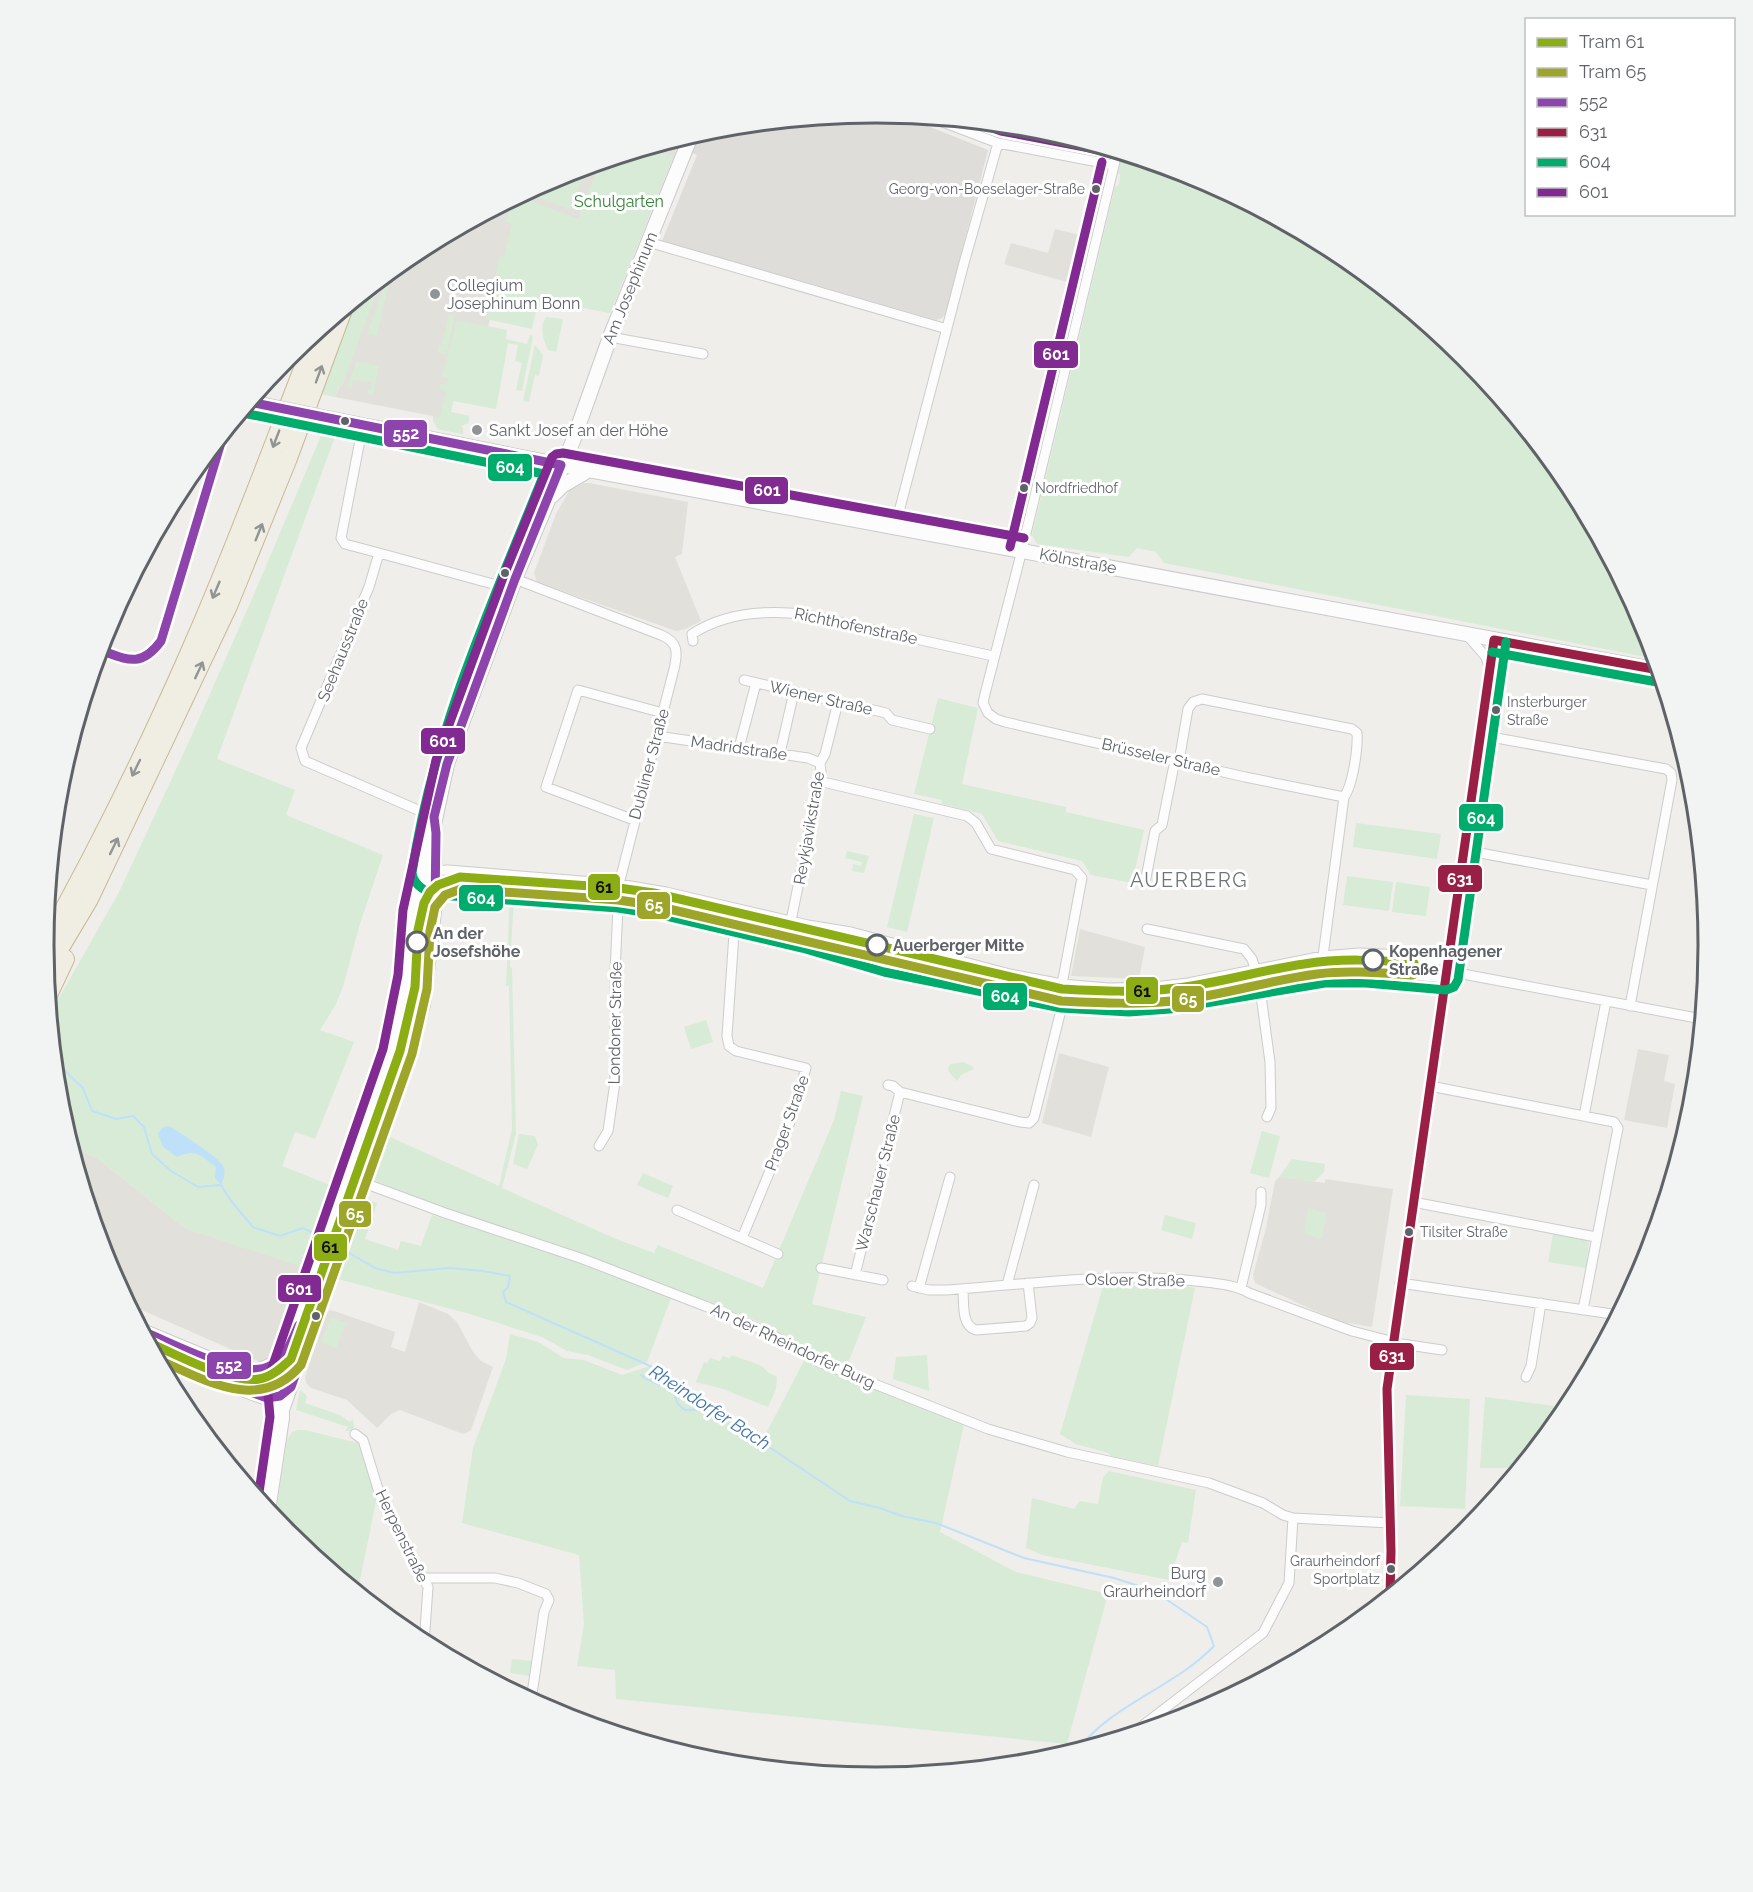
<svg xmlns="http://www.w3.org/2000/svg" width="1753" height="1892" font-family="Raleway,sans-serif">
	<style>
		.industrial { fill: #dfddda }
		.education { fill: #e2e0da }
		.green { fill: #d8ebd6 }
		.water { fill: #bfe0f9 }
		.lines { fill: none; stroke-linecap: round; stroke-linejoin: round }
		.stream { stroke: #bfe0f9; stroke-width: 2 }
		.street-casing { stroke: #cbcccc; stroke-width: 11 }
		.secondary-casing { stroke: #cacacb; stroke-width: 16 }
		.highway-casing { stroke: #c8b996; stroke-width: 20 }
		.street { stroke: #fdfcfc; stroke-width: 9 }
		.secondary { stroke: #fdfcfc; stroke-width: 14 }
		.highway { stroke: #f0ede3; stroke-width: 18 }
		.tram { stroke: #e4e4e4; stroke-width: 1.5 }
		.secondary-bridge-casing { stroke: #cacacb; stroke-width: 16; stroke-linecap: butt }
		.secondary-bridge { stroke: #fdfcfc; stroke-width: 14 }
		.bus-1-casing { stroke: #fff; stroke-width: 14 }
		.bus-2-casing { stroke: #fff; stroke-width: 14 }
		.bus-3-casing { stroke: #fff; stroke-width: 14 }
		.bus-4-casing { stroke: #fff; stroke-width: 14 }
		.bus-1 { stroke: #8e44ad; stroke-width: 9 }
		.bus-2 { stroke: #991f44; stroke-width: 9 }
		.bus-3 { stroke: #00ac6c; stroke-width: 9 }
		.bus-4 { stroke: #812a91; stroke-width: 9 }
		.tram-1-casing { stroke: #fff; stroke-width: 14 }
		.tram-2-casing { stroke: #fff; stroke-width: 14 }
		.tram-1 { stroke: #8dad15; stroke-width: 9 }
		.tram-2 { stroke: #9ea62a; stroke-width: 9 }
		.oneway { stroke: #929393 }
		.bus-dot { fill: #5f6368; stroke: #fff; stroke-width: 2 }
		.poi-dot { fill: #919496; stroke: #fff; stroke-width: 2 }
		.stop-dot { fill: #fff; stroke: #5f6368; stroke-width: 3 }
		.labels { text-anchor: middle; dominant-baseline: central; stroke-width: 6; stroke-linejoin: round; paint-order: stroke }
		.bus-label { font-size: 14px; fill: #5f6368; stroke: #fff; text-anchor: start }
		.park-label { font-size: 16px; fill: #348238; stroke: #fff }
		.poi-label { font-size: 16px; fill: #5f6368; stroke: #fff; text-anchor: start }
		.street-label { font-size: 16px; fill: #5f6368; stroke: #fff }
		.stop-label { font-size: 16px; font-weight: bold; fill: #5f6368; stroke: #fff; text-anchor: start }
		.water-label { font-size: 18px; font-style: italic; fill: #4174aa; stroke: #fff }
		.quarter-label { font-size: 20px; letter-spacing: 1.5px; fill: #70757a; stroke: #fff }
		.rim { fill: none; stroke: #5f6368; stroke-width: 3 }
		.line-badge { stroke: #fff; stroke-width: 2 }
		.badge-label { font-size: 16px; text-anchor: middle; font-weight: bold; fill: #fff }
		.pale-badge-label { font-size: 16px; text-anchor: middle; font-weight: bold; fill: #111 }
	</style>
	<rect width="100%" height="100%" fill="#efeeea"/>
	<path class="industrial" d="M877,113L900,115L988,150L946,313L942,318L936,320L662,241L697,155L669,143L714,129Z"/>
	<path class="education" d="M669,143L678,146L610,313L585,308L513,224L488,327L460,321L451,412L469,416V423L462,425L463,434L438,429L433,421V416L335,397L378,283L414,253L558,176Z
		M1055,229L1088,237L1077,285L1004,264L1011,243L1048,253Z
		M584,483H589L688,502L682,554L675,557L701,621L685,629L676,631L537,582L534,573L556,514L569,491Z
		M1080,929L1145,947L1139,979L1071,976Z
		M1638,1049L1669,1055L1664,1081L1675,1084L1667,1128L1624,1120Z
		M1059,1053L1109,1067L1091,1137L1042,1123Z
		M71,1147L97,1158L185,1228L309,1269L279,1350L260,1362L128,1304L107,1264Z
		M1279,1177L1325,1183V1179L1393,1189L1372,1327L1343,1322L1311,1309L1255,1283L1253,1275L1266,1228L1275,1181Z
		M419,1302L448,1314L457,1322L473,1352L481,1361L493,1367L471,1430L468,1432L463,1434L400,1410L391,1414L377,1428L347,1400L311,1388L306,1383L305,1377L327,1312L331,1310L395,1332L391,1347L405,1352Z"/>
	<path class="green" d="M652,148L673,156L610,313L542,300L539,311H536L532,329L486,319L500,256L504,257L512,224L506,222L511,202L520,197L578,219L599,164Z
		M1122,154L1196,177L1340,254L1466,357L1569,483L1646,628L1656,659L1164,563L1156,552L1137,548L1129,557L1037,544L1032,535L1115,187L1119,185L1120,175L1118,173Z
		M586,168L570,210L527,193L558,176Z
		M388,276L390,277L377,336L367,334Z
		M381,280L342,386L339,385L335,397L321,394L356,300Z
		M450,297L471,302L468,312L449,310Z
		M449,314L455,315L448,348L445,354L438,352L439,345H442Z
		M546,317L563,319L556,352L548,350C543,339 539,328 546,317Z
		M457,320L507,330L506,339L527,344L530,335L533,336L522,391L516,390L522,363L515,361L518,345L508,343L496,409L453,401L451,412L469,416V423L462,425L463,434L438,429L433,421L434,417H440L446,391L439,389L440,384L447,385L448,378L442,376Z
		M535,345L543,355L539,376L535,375L529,402L523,401Z
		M357,361L379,366L373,395L368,394V390L371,389V382L353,380L351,388L347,387Z
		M323,431L336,434L217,759L295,790L286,815L383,855L359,927L343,987L335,1006L320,1030L354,1042L315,1139L295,1132L282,1166L335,1187L326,1219L353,1230L365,1200L377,1203L365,1239L398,1250L401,1241L421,1246L432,1215L532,1246L671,1298L647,1362L627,1370L588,1355L567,1351L542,1337L470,1314L338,1279L185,1228L97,1158L71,1147L59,1108L50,1014L119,892L186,748L255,592Z
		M938,698L978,708L962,784L1066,807V812L1144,830L1132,883L1091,875L1082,861L998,841L982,814L942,804V800L914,794Z
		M914,814L934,818L907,932L887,927Z
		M1356,823L1441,834L1437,859L1353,847Z
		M847,851L869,856L864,873L852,871L853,864L861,866L862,862L845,858Z
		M1347,876L1393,882L1389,911L1343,905Z
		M1396,882L1430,887L1426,916L1392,912Z
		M510,896L514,897L510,967L512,968L516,1133L502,1188L616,1239L654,1253L658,1245L763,1288L834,1120L841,1091L863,1096L812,1304L866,1317L847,1366L809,1351L762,1323L607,1264L438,1207L374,1180L388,1136L499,1186L512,1129L509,986H506Z
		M706,1020L713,1042L691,1049L684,1027Z
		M963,1062L972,1066L974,1069L961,1075L957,1081L949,1072L948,1067L951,1064Z
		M1262,1131L1280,1136L1269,1178L1250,1173Z
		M519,1134L535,1136L538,1145L527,1169L513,1164Z
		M1292,1159L1325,1164L1324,1172L1314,1182L1279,1177Z
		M643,1173L673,1186L668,1198L637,1185Z
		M1308,1208L1326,1213L1322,1239L1304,1234Z
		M1165,1215L1196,1223L1192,1239L1161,1230Z
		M1553,1234L1586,1240L1589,1242L1586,1268L1548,1262Z
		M1104,1283L1178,1285L1195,1288L1158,1466L1111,1456L1108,1453L1076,1444L1060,1434Z
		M331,1317L346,1323L336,1348L321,1342Z
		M510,1334L538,1342L564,1358L584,1360L622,1375L650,1366L666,1372L762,1441L805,1359L965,1420L940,1532L1016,1572L1108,1594L1067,1744L616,1699L615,1670L577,1666L584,1624L579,1555L462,1523L473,1448L506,1359Z
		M732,1355L762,1366L769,1373L777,1377L776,1389L768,1407L723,1389L696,1382L704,1362L707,1363L710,1358L720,1361L723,1356L729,1358Z
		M927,1355L929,1391L893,1379L896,1357Z
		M300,1390L307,1396L305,1403L340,1415L350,1422L353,1419L354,1428L349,1431H345L348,1427L296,1410Z
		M1406,1395L1470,1399L1465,1509L1400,1506Z
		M1485,1397L1569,1408L1521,1468H1480Z
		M298,1430H305L362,1444L367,1468L376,1501L358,1590H354L287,1535L275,1520L287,1440L292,1432Z
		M1109,1471L1196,1490L1188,1543L1182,1542L1169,1580L1042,1555L1026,1548L1032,1498L1074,1509L1080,1501L1098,1504L1103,1477Z
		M512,1659L532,1661L530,1676L510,1673Z"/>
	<path class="water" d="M169,1126C179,1132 220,1158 223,1166C226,1173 224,1178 221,1185L215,1178L216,1167C200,1156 197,1148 177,1157L163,1147L158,1134L162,1128Z"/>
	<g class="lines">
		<path class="stream" d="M54,1052L64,1070L83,1088L92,1111L116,1119L133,1116L144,1127L152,1154L171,1171L198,1187L221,1185L231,1201L253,1227L280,1236L303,1228L323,1238
			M344,1250L375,1268L394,1273L449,1268L483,1271L510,1276L508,1287L503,1292L506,1302L666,1373L760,1441L850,1501L880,1508L902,1516L936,1523L1024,1558L1114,1578L1154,1591L1207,1627L1214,1646C1174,1688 1111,1704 1076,1752
			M641,1375L645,1378L673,1391L678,1404L685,1410L715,1409"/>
		<defs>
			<path id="street" d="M932,118L998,143L1114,165
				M1117,153L1022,550L985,694L983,703L988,713L996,719L1005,722L1245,777L1344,797
				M648,242L947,329
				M610,337L703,354
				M363,425L341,538L345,544L379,553L369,587L301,748L305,761L434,817
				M895,527L964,263L998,143
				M379,553L511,589
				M515,579L661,635C678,642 678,652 674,669L619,884L615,972V1082L608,1131L599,1146
				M1467,635L1486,657L1489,667
				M693,641L692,634C724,613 766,610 803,614L993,656
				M100,650C128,660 142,671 161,641L223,436
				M744,680L886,713L892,720L930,729
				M1480,735L1666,769L1671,773L1672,780L1630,1006
				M657,736L808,758L820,763
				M739,748L756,683
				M780,753L794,692
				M1179,761L1188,709L1193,702L1202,699L1352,729L1357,733C1358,748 1353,785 1344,797L1323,956
				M819,781L967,816L976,823L991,849L1075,870L1082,878L1062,984L1060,1014L1034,1118L1029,1123L1020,1122L900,1092L855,1275
				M634,820L546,787L578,690L663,713
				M1464,850L1652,885
				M432,871L448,870L619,884L666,892L808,925L851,932L1010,974L1062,984L1109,988L1154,987L1188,983L1323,956L1359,953L1383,954L1448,961
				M432,880L445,883L619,896L664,903L805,936L886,960L1062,996L1130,1000L1169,997L1324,971H1367L1446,978
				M1145,883L1155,831L1162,825L1175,760
				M435,903L447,893L463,887
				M735,919L727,1036L729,1046L736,1051L806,1068L789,1125L742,1238
				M791,921L821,772L820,763L825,754L838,702
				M1147,929L1244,949L1252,959L1259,981L1270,1062L1271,1108L1267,1117
				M1447,971L1702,1019
				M888,1085L893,1086L900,1092
				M1430,1086L1614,1122L1618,1128L1583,1310
				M1584,1116L1606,1001
				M364,1183L445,1213L583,1259L705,1306L769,1333L819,1362L988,1429L1067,1452L1209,1483L1263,1503L1283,1515L1293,1518L1390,1523
				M1413,1202L1596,1237
				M677,1210L778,1254
				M821,1268L883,1280
				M1400,1283L1619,1315
				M1007,1285L1034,1185
				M912,1286L929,1290H947C1030,1284 1112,1272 1195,1281C1212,1283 1234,1284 1249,1293L1352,1331L1402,1344L1442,1350
				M919,1288L950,1177
				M1241,1288L1261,1205V1192
				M963,1289C964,1302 961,1326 976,1330L1026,1326L1030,1323L1032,1318L1028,1283
				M1526,1377L1531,1366L1541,1303
				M355,1434L363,1440L382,1502L428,1587L424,1644
				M424,1578H495L518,1583L546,1594L549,1600L544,1612L531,1701
				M1390,1597L1391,1551L1387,1389L1393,1341L1494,640
				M545,1709L579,1716L624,1736
				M1129,1736L1263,1633L1289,1583L1293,1518"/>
			<path id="secondary" d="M250,402L264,405
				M317,416L561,465L1659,670
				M533,459L552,489
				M552,496L562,486L589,470
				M142,1331L258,1379C273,1387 283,1401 282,1418L268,1511
				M157,1358L267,1398L273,1399L284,1394
				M246,1371C265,1372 275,1364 287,1349
				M278,1397L282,1373L395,1052L410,977L415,913L447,764L515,579L573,441L610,337L691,136
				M282,1410L337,1253L364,1183L423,1005L435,903V849"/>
			<path id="highway" d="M44,946C102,842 155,734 202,624C243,528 279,430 317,333
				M46,971L89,899L228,606L288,458L342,312
				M48,995L65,959"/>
		</defs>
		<use href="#street" class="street-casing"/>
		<use href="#secondary" class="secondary-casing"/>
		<use href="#highway" class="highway-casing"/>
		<use href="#street" class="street"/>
		<use href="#secondary" class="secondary"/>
		<use href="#highway" class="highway"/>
		<path class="tram" d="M1299,968L1338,961
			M1211,982L1248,979
			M166,1349L213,1372"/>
		<defs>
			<path id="secondary-bridge" d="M264,405L317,416"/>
		</defs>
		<use href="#secondary-bridge" class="secondary-bridge-casing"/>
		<use href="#secondary-bridge" class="secondary-bridge"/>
		<defs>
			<path id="bus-1" d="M250,402L561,465
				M100,650C128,660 141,668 161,641L223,436
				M142,1331C172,1343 242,1381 270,1366C286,1358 292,1340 299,1325
				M157,1358L267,1398L280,1396L291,1387L364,1183L423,1005L435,903L436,833L434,817L447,764L515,579L561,465"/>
			<path id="bus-2" d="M1494,640L1659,670
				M1390,1597L1391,1551L1387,1389L1494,640"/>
			<path id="bus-3" d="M248,414L544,474C492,603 432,734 412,873C414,886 427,893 439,895L618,908L662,915L802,948L884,972L1061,1008L1129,1012L1170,1009L1325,983H1366L1446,990L1454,987L1458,980L1506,642
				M1492,652L1657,682"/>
			<path id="bus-4" d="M979,123L1001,131L1116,153
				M1010,547L1102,162
				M258,1499L270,1417L267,1382L383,1049L398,975L403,910L436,760L504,575L552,457L556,454L563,453L1024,538"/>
		</defs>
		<use href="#bus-1" class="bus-1-casing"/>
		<use href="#bus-2" class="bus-2-casing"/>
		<use href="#bus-3" class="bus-3-casing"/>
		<use href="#bus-4" class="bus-4-casing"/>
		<use href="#bus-1" class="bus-1"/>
		<use href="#bus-2" class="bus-2"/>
		<use href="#bus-3" class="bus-3"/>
		<use href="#bus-4" class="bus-4"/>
		<defs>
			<path id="tram-1" d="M148,1342C175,1354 231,1384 259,1379C272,1377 282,1367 291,1359L400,1051L415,987L418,930L424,903L430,892L438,885L460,877L619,888L654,893L1062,989C1100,991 1139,993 1177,988C1220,983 1261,970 1304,964C1340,958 1377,960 1414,963"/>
			<path id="tram-2" d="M157,1359C205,1380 260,1414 301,1365L412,1054L427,989L430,931L435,907L445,895L461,889L618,900L652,905L1061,1001C1101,1003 1141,1005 1181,1000C1227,994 1271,980 1317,974C1349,970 1381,973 1413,975"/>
		</defs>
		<use href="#tram-1" class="tram-1-casing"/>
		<use href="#tram-2" class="tram-2-casing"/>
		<use href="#tram-1" class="tram-1"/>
		<use href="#tram-2" class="tram-2"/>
	</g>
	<defs><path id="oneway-shaft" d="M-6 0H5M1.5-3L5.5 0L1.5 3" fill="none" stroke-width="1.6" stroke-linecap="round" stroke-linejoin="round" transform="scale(1.5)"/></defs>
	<g class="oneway">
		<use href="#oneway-shaft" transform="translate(319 374) rotate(-70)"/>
		<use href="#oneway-shaft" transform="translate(276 439) rotate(111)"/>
		<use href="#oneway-shaft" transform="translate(259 532) rotate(-68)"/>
		<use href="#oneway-shaft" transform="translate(216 590) rotate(113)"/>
		<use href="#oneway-shaft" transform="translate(199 670) rotate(-65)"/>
		<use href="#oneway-shaft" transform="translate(136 768) rotate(116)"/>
		<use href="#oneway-shaft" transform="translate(114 846) rotate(-64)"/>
	</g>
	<g class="bus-dot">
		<circle cx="1096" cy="189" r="5"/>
		<circle cx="345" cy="421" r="5"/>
		<circle cx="1024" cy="488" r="5"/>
		<circle cx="505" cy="573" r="5"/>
		<circle cx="1496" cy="710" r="5"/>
		<circle cx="1409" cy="1232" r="5"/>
		<circle cx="316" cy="1316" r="5"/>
		<circle cx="1391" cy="1569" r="5"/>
	</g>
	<g class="poi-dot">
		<circle cx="435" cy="294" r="6"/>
		<circle cx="477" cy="430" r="6"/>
		<circle cx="1218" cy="1582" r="6"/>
	</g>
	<g class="stop-dot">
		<circle cx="417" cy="942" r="10"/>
		<circle cx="877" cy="945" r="10"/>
		<circle cx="1373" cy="960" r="10"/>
	</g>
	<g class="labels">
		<g class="bus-label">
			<text x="1085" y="189" text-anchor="end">Georg-von-Boeselager-Straße</text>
			<text x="1035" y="488">Nordfriedhof</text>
			<text x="1507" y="702">Insterburger<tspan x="1507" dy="18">Straße</tspan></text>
			<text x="1420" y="1232">Tilsiter Straße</text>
			<text x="1380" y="1561" text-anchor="end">Graurheindorf<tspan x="1380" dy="18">Sportplatz</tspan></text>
		</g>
		<g class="park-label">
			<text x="619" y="201">Schulgarten</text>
		</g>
		<g class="poi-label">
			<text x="447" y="285">Collegium<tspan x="447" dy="18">Josephinum Bonn</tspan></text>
			<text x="489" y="430">Sankt Josef an der Höhe</text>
			<text x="1206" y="1573" text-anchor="end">Burg<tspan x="1206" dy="18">Graurheindorf</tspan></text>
		</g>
		<g class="street-label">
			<text transform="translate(630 288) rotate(-68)">Am Josephinum</text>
			<text transform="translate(1078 561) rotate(11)">Kölnstraße</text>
			<text transform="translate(856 626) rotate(12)">Richthofenstraße</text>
			<text transform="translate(343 650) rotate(-68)">Seehausstraße</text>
			<text transform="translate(821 698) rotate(13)">Wiener Straße</text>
			<text transform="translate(739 748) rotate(8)">Madridstraße</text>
			<text transform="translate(1161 757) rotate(13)">Brüsseler Straße</text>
			<text transform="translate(649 764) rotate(-75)">Dubliner Straße</text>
			<text transform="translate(809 828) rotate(-80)">Reykjavikstraße</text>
			<text transform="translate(615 1023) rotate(-89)">Londoner Straße</text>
			<text transform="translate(787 1123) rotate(-70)">Prager Straße</text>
			<text transform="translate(878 1183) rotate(-76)">Warschauer Straße</text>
			<text transform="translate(1135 1280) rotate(1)">Osloer Straße</text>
			<text transform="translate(793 1346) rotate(25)">An der Rheindorfer Burg</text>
			<text transform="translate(402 1536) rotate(64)">Herpenstraße</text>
		</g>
		<g class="stop-label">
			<text x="433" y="933">An der<tspan x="433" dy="18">Josefshöhe</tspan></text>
			<text x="893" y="945">Auerberger Mitte</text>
			<text x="1389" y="951">Kopenhagener<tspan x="1389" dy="18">Straße</tspan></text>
		</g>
		<g class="water-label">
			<text transform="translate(710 1407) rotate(33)">Rheindorfer Bach</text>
		</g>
		<g class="quarter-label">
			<text x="1189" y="880">AUERBERG</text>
		</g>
	</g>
	<path d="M0 0H1753V1892H0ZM54 945a822 822 0 1 1 1644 0a822 822 0 1 1-1644 0Z" fill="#f2f3f3" fill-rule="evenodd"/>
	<path class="rim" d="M54 945a822 822 0 1 1 1644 0a822 822 0 1 1-1644 0Z"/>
	<g class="line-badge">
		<rect x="1033" y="340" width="46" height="29" rx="6" fill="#812a91"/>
		<rect x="383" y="419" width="45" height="29" rx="6" fill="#8e44ad"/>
		<rect x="487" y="453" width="46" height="29" rx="6" fill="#00ac6c"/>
		<rect x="744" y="476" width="45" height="29" rx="6" fill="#812a91"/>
		<rect x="420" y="727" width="46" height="28" rx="6" fill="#812a91"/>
		<rect x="1458" y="803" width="46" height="29" rx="6" fill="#00ac6c"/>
		<rect x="1437" y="864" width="46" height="29" rx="6" fill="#991f44"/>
		<rect x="587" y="873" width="34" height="28" rx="6" fill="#8dad15"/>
		<rect x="458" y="884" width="46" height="28" rx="6" fill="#00ac6c"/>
		<rect x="636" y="891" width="35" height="29" rx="6" fill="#9ea62a"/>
		<rect x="1125" y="976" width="34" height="29" rx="6" fill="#8dad15"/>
		<rect x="982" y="982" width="46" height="29" rx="6" fill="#00ac6c"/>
		<rect x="1171" y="985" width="34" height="28" rx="6" fill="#9ea62a"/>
		<rect x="338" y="1200" width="34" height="28" rx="6" fill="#9ea62a"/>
		<rect x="313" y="1233" width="35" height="29" rx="6" fill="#8dad15"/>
		<rect x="277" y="1274" width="45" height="29" rx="6" fill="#812a91"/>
		<rect x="1369" y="1342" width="46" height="29" rx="6" fill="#991f44"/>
		<rect x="206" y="1351" width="46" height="29" rx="6" fill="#8e44ad"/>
	</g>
	<g class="badge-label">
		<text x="1056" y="360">601</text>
		<text x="406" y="439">552</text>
		<text x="510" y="473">604</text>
		<text x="767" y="496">601</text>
		<text x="443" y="747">601</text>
		<text x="1481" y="824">604</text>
		<text x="1460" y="885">631</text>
		<text x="481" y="904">604</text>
		<text x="654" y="911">65</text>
		<text x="1005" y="1002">604</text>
		<text x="1188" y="1005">65</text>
		<text x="355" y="1220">65</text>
		<text x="299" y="1295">601</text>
		<text x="1392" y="1362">631</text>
		<text x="229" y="1371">552</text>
	</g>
	<g class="pale-badge-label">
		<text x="604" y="893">61</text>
		<text x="1142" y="997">61</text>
		<text x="330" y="1253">61</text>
	</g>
	<rect x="1525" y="18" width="210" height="198" fill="#ffffff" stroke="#bfc1c3" stroke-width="1.5"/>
	<rect x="1537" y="38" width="30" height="9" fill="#8dad15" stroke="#bfc1c3" stroke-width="1.5"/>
	<text x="1579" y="48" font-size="18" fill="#5f6368">Tram 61</text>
	<rect x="1537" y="68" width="30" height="9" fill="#9ea62a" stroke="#bfc1c3" stroke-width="1.5"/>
	<text x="1579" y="78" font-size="18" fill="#5f6368">Tram 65</text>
	<rect x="1537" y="98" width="30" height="9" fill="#8e44ad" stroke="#bfc1c3" stroke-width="1.5"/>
	<text x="1579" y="108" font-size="18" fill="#5f6368">552</text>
	<rect x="1537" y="128" width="30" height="9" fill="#991f44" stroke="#bfc1c3" stroke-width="1.5"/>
	<text x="1579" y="138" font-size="18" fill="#5f6368">631</text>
	<rect x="1537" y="158" width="30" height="9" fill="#00ac6c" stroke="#bfc1c3" stroke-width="1.5"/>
	<text x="1579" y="168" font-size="18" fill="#5f6368">604</text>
	<rect x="1537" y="188" width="30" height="9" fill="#812a91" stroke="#bfc1c3" stroke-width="1.5"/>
	<text x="1579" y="198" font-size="18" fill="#5f6368">601</text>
</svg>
